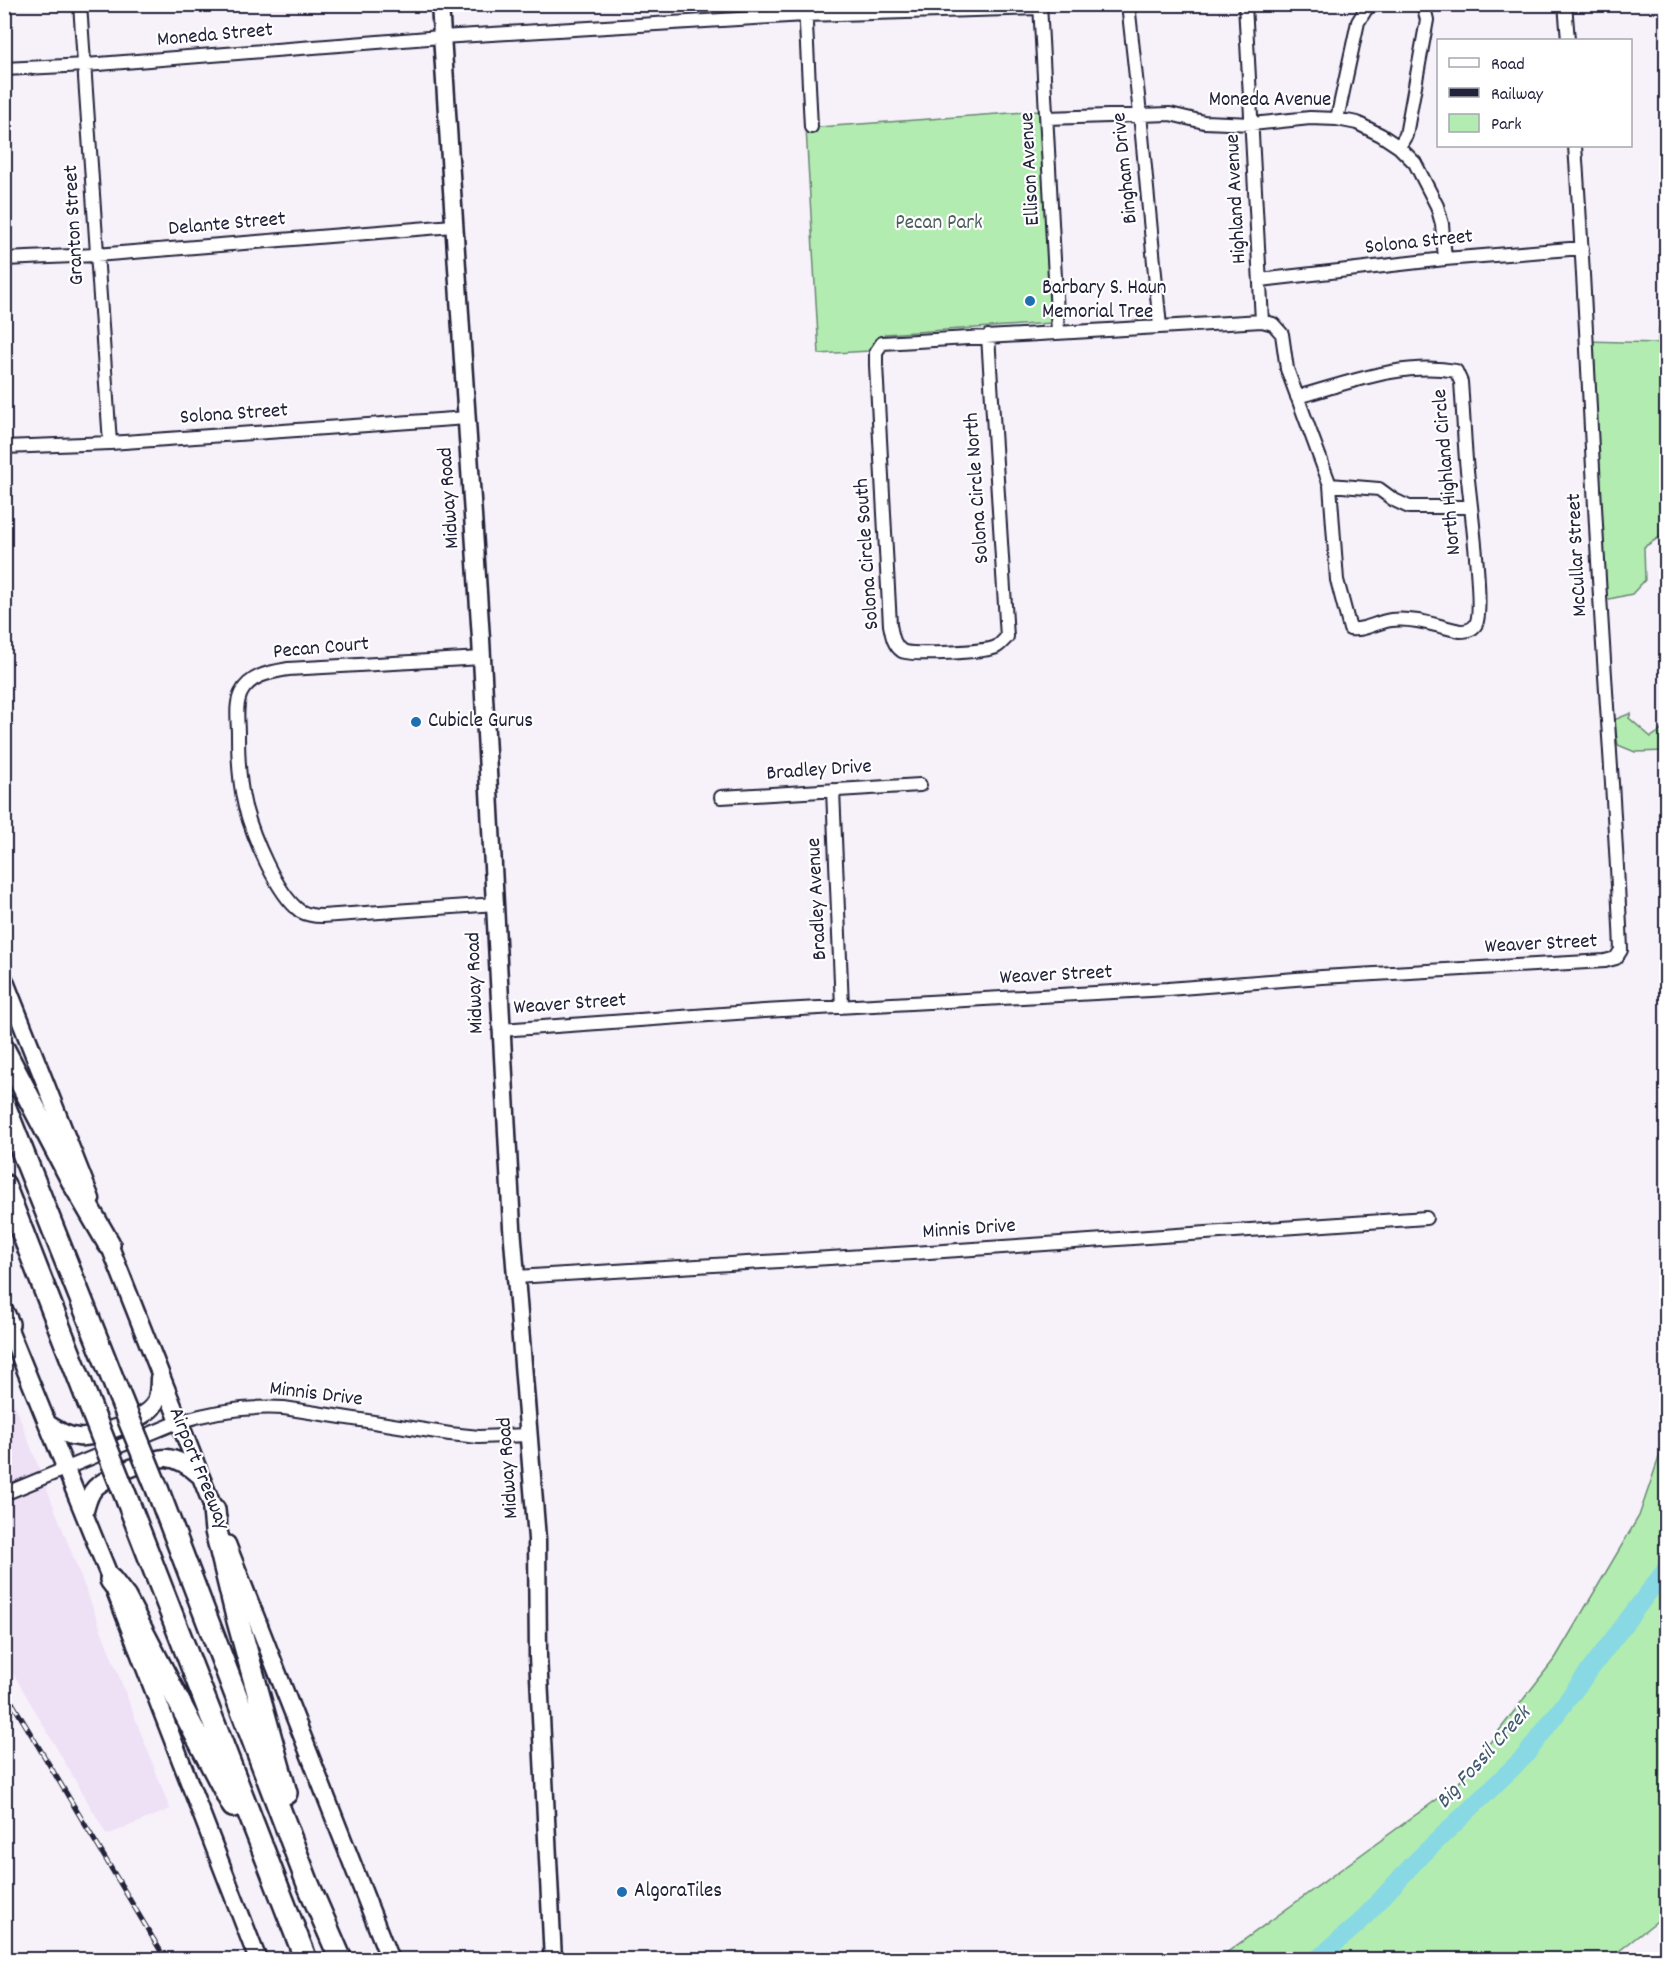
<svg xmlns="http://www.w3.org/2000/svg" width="1671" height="1964" font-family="Dekko,sans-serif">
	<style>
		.built { fill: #eee0f5 }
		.green { fill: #b3ecb0; stroke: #6a8776; stroke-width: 1.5 }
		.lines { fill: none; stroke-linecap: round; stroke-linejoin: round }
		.river { stroke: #89d9e4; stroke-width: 18 }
		.street-casing { stroke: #22223b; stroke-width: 16 }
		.secondary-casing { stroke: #22223b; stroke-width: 21 }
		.highway-casing { stroke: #22223b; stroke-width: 26 }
		.street { stroke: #fff; stroke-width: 12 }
		.secondary { stroke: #fff; stroke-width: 16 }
		.highway { stroke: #fff; stroke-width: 21 }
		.rail-casing { stroke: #22223b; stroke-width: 5 }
		.rail { stroke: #fff; stroke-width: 3; stroke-dasharray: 9; stroke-linecap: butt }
		.highway-bridge-casing { stroke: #22223b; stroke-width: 26; stroke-linecap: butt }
		.highway-bridge { stroke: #fff; stroke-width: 21 }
		.poi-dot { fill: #1f6fb2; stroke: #fff; stroke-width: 2 }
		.labels { text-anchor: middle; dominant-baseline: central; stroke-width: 4.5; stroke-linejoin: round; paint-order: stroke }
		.street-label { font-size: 21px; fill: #22223b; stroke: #fff }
		.park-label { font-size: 21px; fill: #4e5f5e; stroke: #fff }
		.poi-label { font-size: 21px; fill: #22223b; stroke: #fff; text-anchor: start }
		.water-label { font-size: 22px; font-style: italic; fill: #41596e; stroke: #fff }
	</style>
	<rect width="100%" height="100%" fill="#f7f1fa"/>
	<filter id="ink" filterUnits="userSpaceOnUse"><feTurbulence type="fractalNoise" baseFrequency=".0167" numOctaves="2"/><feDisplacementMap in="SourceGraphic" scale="12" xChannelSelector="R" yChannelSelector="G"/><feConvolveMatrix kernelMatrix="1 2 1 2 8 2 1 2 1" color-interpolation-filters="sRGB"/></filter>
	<g filter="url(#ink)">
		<path class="built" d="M4,1377L170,1809L107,1835L5,1659Z"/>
		<path class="green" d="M1039,111L1052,323L885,334L869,351L819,354L806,128Z
			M1666,326V533L1644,547L1645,580L1632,594L1600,601L1587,341L1658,343L1659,328Z
			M1631,713L1629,718L1651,737L1666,727V751L1635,752L1618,745L1614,720Z
			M1666,1437V1914L1609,1959H1218L1458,1784L1556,1657L1639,1516Z"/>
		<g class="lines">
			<path class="river" d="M1316,1960L1359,1923L1413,1864L1525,1756L1666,1569"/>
			<defs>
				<path id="street" d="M80,4L110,443
					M805,4L811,127
					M1040,4L1058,332
					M1128,4L1140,114L1160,327
					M1245,4L1262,321
					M1565,4L1568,40
					M4,69L86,65L441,37L805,15L1040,8
					M1047,118L1170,114L1204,122L1252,124L1310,118L1337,119L1357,123L1381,135L1399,147L1415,163L1437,206L1442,224L1445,259
					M1337,119L1358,22L1366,9L1374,4
					M1399,147L1406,135L1427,20L1423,4
					M4,259L96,255L453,226
					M1260,280L1445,259L1582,248
					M988,336L1007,637C1004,640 1000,645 996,647C987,652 909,656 902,651C893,645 892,634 890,625L876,365V352L882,343L1262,321L1273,324L1282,334L1287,369L1330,485L1337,580L1350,629C1365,631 1376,622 1391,620C1413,617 1438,626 1460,631C1466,631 1473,630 1476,624C1485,608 1468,486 1466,460C1464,434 1463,408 1461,382L1456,371C1403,361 1348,383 1297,397
					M4,447L110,443L467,418
					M1330,485L1379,489L1394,500L1409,507H1470
					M482,658L288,669C271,672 250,675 241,693C235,705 238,721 238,734C238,757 239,783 245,807C253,836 276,893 300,911C307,915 314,916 322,916L496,904
					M833,790L842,1007
					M721,797L920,785
					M500,1030L764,1011L1168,989L1322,977L1605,961L1616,958L1621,950C1616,820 1605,691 1598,561C1590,423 1585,284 1575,146
					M516,1277L929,1252L1426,1218
					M4,1494L178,1422C213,1411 248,1406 284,1408L450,1434L479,1437L529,1435"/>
				<path id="secondary" d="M440,4L481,639L512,1227L537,1539L538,1656L553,1960
					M4,979L91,1199
					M105,1234L218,1520
					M4,1317L111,1580L258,1960
					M48,1424C58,1430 66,1436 78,1437C94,1439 145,1419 154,1405C159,1397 159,1387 159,1378
					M84,1514C87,1505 88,1495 95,1488C105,1478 152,1457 167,1458C179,1459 190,1467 199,1475
					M227,1544L390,1960"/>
				<path id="highway" d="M4,1050L73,1182L109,1244
					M4,1105L117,1390
					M4,1185L88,1401
					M4,1315L8,1324
					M158,1491L308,1884L341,1960
					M128,1502L306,1960
					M214,1510L216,1531L238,1621L286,1793
					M111,1580L125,1598L233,1806"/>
			</defs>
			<use href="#street" class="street-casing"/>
			<use href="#secondary" class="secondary-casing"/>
			<use href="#highway" class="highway-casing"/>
			<use href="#street" class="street"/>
			<use href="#secondary" class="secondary"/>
			<use href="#highway" class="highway"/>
			<defs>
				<path id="rail" d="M4,1689L166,1960"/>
			</defs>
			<use href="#rail" class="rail-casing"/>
			<use href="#rail" class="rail"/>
			<defs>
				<path id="highway-bridge" d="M117,1390L158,1491
					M88,1401L128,1502"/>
			</defs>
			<use href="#highway-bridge" class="highway-bridge-casing"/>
			<use href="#highway-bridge" class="highway-bridge"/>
		</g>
	</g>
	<g class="poi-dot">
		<circle cx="1030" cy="301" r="6"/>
		<circle cx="416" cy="722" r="6"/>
		<circle cx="622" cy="1892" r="6"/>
	</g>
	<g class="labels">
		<g class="street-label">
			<text transform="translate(215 36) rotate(-5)">Moneda Street</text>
			<text x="1270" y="101">Moneda Avenue</text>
			<text transform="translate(1126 168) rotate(-96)">Bingham Drive</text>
			<text transform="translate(1031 169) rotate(-93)">Ellison Avenue</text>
			<text transform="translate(1237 199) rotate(-93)">Highland Avenue</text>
			<text transform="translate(75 225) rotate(-93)">Granton Street</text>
			<text transform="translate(227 225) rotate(-5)">Delante Street</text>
			<text transform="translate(1419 243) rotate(-6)">Solona Street</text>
			<text transform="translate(234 415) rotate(-4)">Solona Street</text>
			<text transform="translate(1448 472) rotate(-95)">North Highland Circle</text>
			<text transform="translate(978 488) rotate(-94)">Solona Circle North</text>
			<text transform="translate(450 498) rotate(-94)">Midway Road</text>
			<text transform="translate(868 554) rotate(-94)">Solona Circle South</text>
			<text transform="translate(1578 555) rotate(-93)">McCullar Street</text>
			<text transform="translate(321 649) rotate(-5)">Pecan Court</text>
			<text transform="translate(819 771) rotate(-4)">Bradley Drive</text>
			<text transform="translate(818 899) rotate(-93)">Bradley Avenue</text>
			<text transform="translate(1541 945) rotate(-3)">Weaver Street</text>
			<text transform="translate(1056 976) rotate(-3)">Weaver Street</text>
			<text transform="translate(476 983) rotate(-92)">Midway Road</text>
			<text transform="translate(570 1005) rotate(-4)">Weaver Street</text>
			<text transform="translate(969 1230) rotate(-4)">Minnis Drive</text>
			<text transform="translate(316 1395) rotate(7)">Minnis Drive</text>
			<text transform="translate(509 1468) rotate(-94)">Midway Road</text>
			<text transform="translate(198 1469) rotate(68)">Airport Freeway</text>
		</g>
		<g class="park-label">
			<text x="939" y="224">Pecan Park</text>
		</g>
		<g class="poi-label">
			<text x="1042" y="289">Barbary S. Haun<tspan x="1042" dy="24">Memorial Tree</tspan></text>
			<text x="428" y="722">Cubicle Gurus</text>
			<text x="634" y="1892">AlgoraTiles</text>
		</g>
		<g class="water-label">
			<text transform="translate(1484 1758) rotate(-48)">Big Fossil Creek</text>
		</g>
	</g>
	<rect width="1671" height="1964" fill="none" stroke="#fff" stroke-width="24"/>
	<rect x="12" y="12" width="1647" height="1940" fill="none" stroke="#22223b" stroke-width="2" filter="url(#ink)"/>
	<rect x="1437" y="39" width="195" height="108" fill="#ffffff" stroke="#a7a7b1" stroke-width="1.5"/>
	<rect x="1449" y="58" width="30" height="9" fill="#ffffff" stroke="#a7a7b1" stroke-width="1.5"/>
	<text x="1491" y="69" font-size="18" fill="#22223b">Road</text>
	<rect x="1449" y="88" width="30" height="9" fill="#22223b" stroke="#a7a7b1" stroke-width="1.5"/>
	<text x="1491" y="99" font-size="18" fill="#22223b">Railway</text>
	<rect x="1449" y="114" width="30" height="18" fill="#b3ecb0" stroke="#a7a7b1" stroke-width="1.5"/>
	<text x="1491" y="129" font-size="18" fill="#22223b">Park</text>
</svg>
